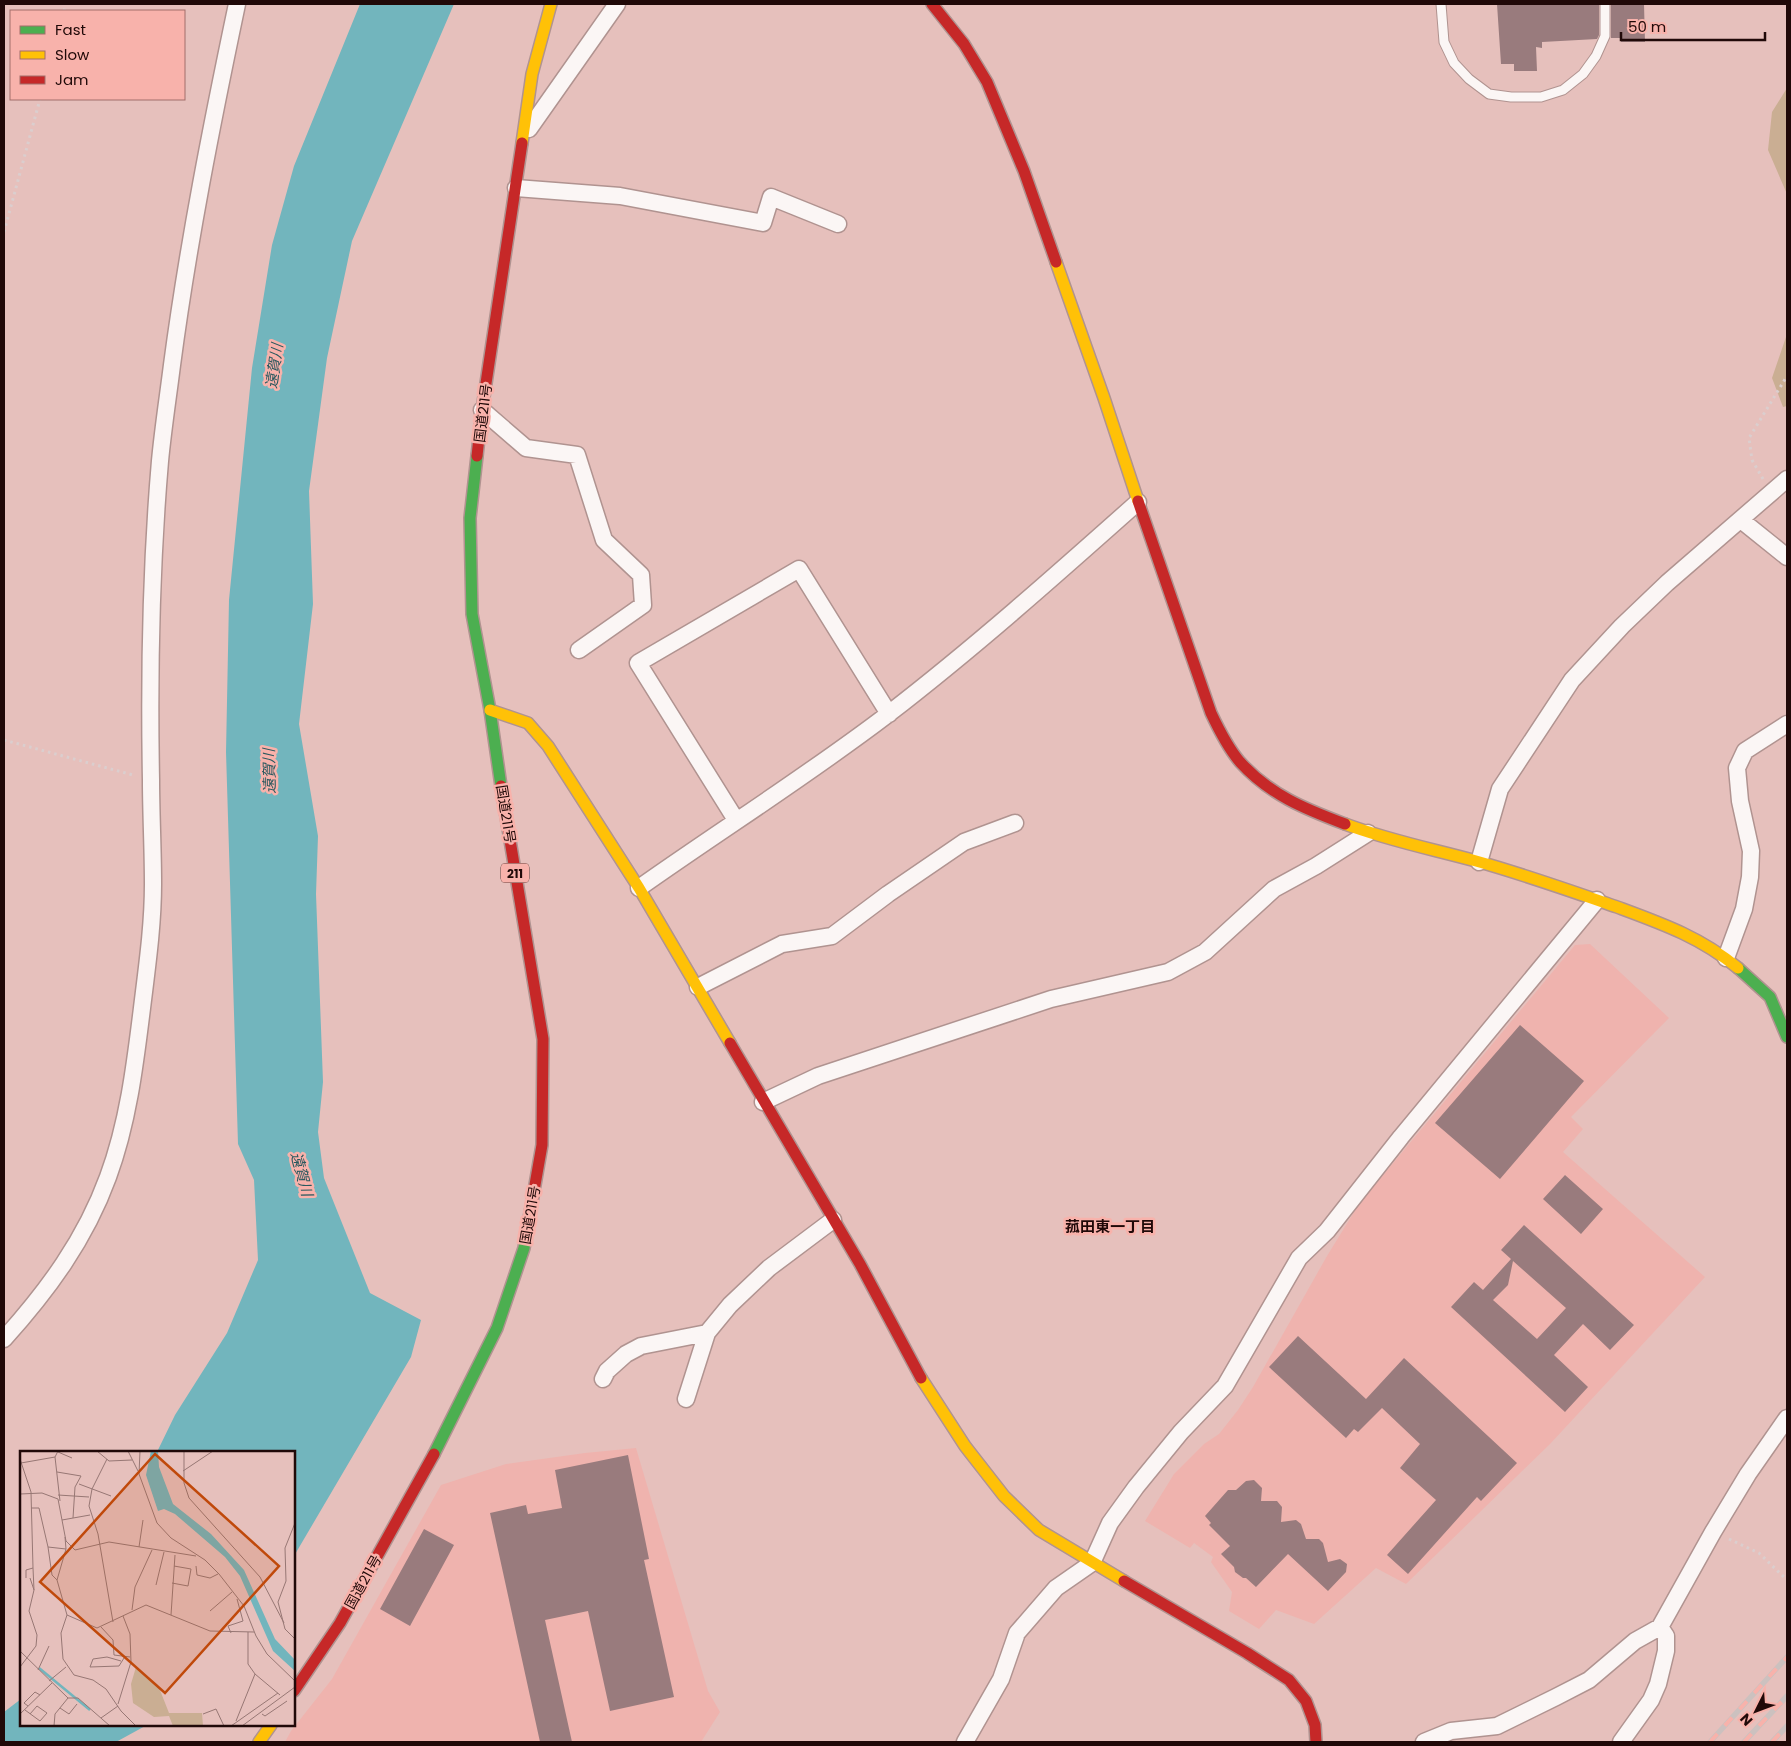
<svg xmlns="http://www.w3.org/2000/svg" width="1791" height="1746" font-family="Poppins,'Noto Sans JP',sans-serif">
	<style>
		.built { fill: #efb3ae }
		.green { fill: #caae93 }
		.water { fill: #72b5bd }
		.building { fill: #997b7d; fill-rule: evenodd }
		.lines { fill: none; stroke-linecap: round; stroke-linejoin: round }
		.lane-casing { stroke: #b09390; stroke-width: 11 }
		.street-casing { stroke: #b09390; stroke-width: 19 }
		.fast-casing { stroke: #b09390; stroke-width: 14 }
		.slow-casing { stroke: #b09390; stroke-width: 14 }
		.jam-casing { stroke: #b09390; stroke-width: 14 }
		.path { stroke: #dbcece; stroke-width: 3; stroke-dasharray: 2.5 4; stroke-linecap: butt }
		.lane { stroke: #fbf6f5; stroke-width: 9 }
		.street { stroke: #fbf6f5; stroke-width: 16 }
		.fast { stroke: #4caf50; stroke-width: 11 }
		.slow { stroke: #ffc107; stroke-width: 11 }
		.jam { stroke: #c62828; stroke-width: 11 }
		.rail-casing { stroke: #ccc1bf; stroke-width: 5.5 }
		.rail { stroke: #f8b2ab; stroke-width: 4; stroke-dasharray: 11; stroke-linecap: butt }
		.labels { text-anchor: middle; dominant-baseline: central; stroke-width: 5; stroke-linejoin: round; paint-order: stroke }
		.shield { fill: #f8b2ab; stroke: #613c39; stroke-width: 1 }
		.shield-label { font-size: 12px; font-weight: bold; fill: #200908 }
		.street-label { font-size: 14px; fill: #200908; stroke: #f8b2ab }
		.water-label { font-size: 15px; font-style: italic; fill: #29585e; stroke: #f8b2ab }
		.neighbourhood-label { font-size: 15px; font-weight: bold; fill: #200908; stroke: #f8b2ab }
		.inset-river { fill: none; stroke: #72b5bd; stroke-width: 2.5 }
		.inset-road { fill: none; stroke: #977774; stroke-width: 1 }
		.view { fill: #c0490b; fill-opacity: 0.15; stroke: #c0490b; stroke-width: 2.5 }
		.inset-edge { fill: none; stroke: #200908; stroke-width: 2.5 }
	</style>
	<rect width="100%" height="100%" fill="#e6c0bc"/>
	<path class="built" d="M1590,944L1669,1018L1571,1117L1583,1129L1563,1152L1705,1277L1550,1444L1406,1584L1376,1568L1314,1624L1276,1610L1259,1629L1229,1611L1232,1592L1211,1562L1213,1557L1194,1543L1190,1548L1145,1521L1174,1474L1204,1444L1219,1434L1238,1410L1253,1387L1327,1256L1359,1204L1575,945Z
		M636,1448L708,1691L720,1712L701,1742H285L291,1731L332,1679L441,1485L506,1464L585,1453Z"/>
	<path class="green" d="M1787,88V194L1768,150L1772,112Z
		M1787,334V406L1783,407L1772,378Z"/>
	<path class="water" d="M360,4H454L352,241L327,358L309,491L313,604L299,724L318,836L316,894L323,1082L318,1132L324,1178L370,1293L421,1320L411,1357L294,1556V1452H157L175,1415L227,1333L258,1260L254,1180L238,1144L226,752L229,600L252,368L272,245L294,166Z
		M21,1699V1725H147L116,1742H4V1712Z"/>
	<path class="building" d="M1497,4H1599V35L1597,39L1542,42V48L1536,47L1537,71H1514V64H1501Z
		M1611,4H1644L1645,42H1621V38H1611Z
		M1520,1025L1584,1081L1500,1179L1435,1123Z
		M1565,1175L1603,1209L1581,1234L1543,1199Z
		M1524,1225L1634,1325L1610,1350L1583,1324L1554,1355L1588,1387L1565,1412L1451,1307L1474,1282L1483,1290L1511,1259L1501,1250ZM1513,1261L1566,1308L1537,1339L1493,1300L1508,1285Z
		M1298,1336L1366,1399L1404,1358L1517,1463L1481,1501L1477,1497L1408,1574L1387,1555L1436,1500L1400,1468L1420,1444L1382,1408L1358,1432L1354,1429L1346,1438L1269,1367Z
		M628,1455L649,1559L644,1560L674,1697L610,1711L588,1611L545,1620L572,1742H540L490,1513L526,1505L528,1514L562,1508L555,1470Z
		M1254,1480L1262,1488L1261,1501H1277L1282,1507L1281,1522L1296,1520L1301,1524L1306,1539H1319L1323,1543L1328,1562L1340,1559L1347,1564L1346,1572L1328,1591L1288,1554L1256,1587L1246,1578H1243L1235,1572L1234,1567L1221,1554L1230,1546L1209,1525L1211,1523L1205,1516L1228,1490H1236L1246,1481Z
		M424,1529L454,1545L410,1626L380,1609Z"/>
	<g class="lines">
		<defs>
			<path id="lane" d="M1441,4L1444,42L1454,63L1469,79L1489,94L1511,97H1541L1563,90L1583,74L1596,56L1605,36V4"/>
			<path id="street" d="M529,129L617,4
				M516,188L620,196L763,223L771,197L838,224
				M482,410L526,448L577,455L604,540L641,575L643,605L579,650
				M1741,520L1787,557
				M736,820L638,663L799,569L889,714
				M1479,862L1500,789L1572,680L1622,626L1667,583L1787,479
				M639,888C721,830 807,776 887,715C974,648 1056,575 1138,502
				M1726,958L1744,909L1750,877L1751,851L1740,801L1737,768L1745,751L1787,724
				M698,987L782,944L832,936L888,894L964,842L1015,823
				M763,1102L818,1076L1051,999L1168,972L1205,952L1274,889L1316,866L1368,833
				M4,1339C48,1290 85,1240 108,1177C128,1123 135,1065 142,1008C147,967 153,925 153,884C153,849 151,814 151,780C149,674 151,566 160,461C163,429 168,397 172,365C188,244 212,123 237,4
				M603,1379L607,1371L626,1354L641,1346L707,1333L730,1305L769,1268L833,1220
				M686,1399L707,1333
				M965,1742L1001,1679L1017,1633L1056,1588L1092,1563L1110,1523L1136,1487L1181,1432L1225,1386L1299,1258L1327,1231L1401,1137L1597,900
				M1424,1742L1451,1731L1497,1726L1556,1697L1589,1680L1635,1641L1660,1627L1713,1532L1748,1474L1787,1418
				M1621,1742L1651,1700L1658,1684L1666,1651V1636L1660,1627"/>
			<path id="fast" d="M477,456L470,518L472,614L490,710L501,786
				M1738,968L1770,997L1787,1037
				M434,1454L497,1328L524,1248L532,1202"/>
			<path id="slow" d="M522,143L532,74L551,4
				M1056,262L1104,398L1138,501
				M490,710L528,723L548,746L639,888L730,1043
				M1345,824C1387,840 1432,849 1476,861C1523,874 1571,891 1617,907C1663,924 1700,937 1738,968
				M921,1378L965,1446L1004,1496L1039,1530L1124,1581
				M259,1742L271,1725"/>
			<path id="jam" d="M932,4L964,44L987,82L1024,171L1056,262
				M477,456L482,410L522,143
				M1138,501L1211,713C1219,730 1228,748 1240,762C1270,795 1305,809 1345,824
				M501,786L543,1039L542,1145L532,1202
				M730,1043L860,1264L921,1378
				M1124,1581L1247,1653L1289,1680L1306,1701L1315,1725L1316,1742
				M294,1691L340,1623L434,1454"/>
		</defs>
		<use href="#lane" class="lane-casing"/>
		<use href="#street" class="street-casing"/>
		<use href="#fast" class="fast-casing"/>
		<use href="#slow" class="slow-casing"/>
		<use href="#jam" class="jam-casing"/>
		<path class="path" d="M64,11L66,4
			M4,232L40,99
			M1763,479L1752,460L1749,438L1787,376
			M4,740L133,775
			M1729,1539L1759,1553L1787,1580"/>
		<use href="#lane" class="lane"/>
		<use href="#street" class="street"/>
		<use href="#fast" class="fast"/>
		<use href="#slow" class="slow"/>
		<use href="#jam" class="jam"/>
		<defs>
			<path id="rail" d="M1710,1742L1787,1657
				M1744,1742L1787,1696
				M1772,1742L1787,1726"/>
		</defs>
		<use href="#rail" class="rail-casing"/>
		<use href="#rail" class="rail"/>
	</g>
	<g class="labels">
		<rect class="shield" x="501" y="863.5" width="28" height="19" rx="4"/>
		<g class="shield-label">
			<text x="515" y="873">211</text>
		</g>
		<g class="street-label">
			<text transform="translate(483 413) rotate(-83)">国道211号</text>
			<text transform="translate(506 814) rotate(81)">国道211号</text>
			<text transform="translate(530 1215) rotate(-80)">国道211号</text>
			<text transform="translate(363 1582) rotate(-61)">国道211号</text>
		</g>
		<g class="water-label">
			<text transform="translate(274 366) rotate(-82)">遠賀川</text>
			<text transform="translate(269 771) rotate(-91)">遠賀川</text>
			<text transform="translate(302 1174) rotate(75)">遠賀川</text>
		</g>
		<g class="neighbourhood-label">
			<text x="1110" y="1226">菰田東一丁目</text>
		</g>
	</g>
	<g transform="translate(20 1451)">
		<rect width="275" height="275" fill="#e6c0bc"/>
		<path d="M116,216L138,234L149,262H182L183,275H153L149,265L134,266L113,252L111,233Z" fill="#caae93"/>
		<path d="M131,0H138L139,16L153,53L191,83L224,119L255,188L275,209V220L253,200L220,125L205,106L155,63L144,58L138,60L126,24Z" fill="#72b5bd"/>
		<path class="inset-river" d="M19,217L70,259"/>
		<path class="inset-road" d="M38,0L35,6L40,50M77,0L89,10L112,9M108,0L118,20M120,0L119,23L137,72L151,87L185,109L199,123L224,155L236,185L247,203L275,230M164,0V32L169,47L240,126L264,172M38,1L52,7M0,8L11,41L13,117M87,8L72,38L69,55L78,83L93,171M1,12L35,6M163,20L193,0M37,21L61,25L55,36L53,67M59,33L91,45M0,43L22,42L38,48L46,90L55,99L89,91L176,105M38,44L69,46M11,57H19L28,96L46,98M42,69L70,64M275,72L265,97L266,130L258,151L265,178L275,188M45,86L46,98L37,129L47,164L41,182L43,208L54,224L73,229L86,238L101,260L116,275M28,96L32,124L37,129M119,96L123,69M176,115L177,124L190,127L198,123M6,127V119L13,117L14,139L10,127M152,132L168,135L171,118L154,115M136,134L144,101M112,159L115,136L132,99M190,160L212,141M47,164L77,177L126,154L190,180L234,181M151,164L155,104M81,176L93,189L94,204L110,206M228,181V213L235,223L260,244M211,182L208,175L223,170L217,148M0,200L48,247H58L90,275M101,210L87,206L73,208L70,216L99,215L104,207M0,216L16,195L17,184L9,160L14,139M18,219L29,195M29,230L46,216M98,253L111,211L110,183L103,165M8,255L4,252L15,241L20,244M40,257L49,263L57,253M5,259L20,270L27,262L17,255L10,263M0,263L32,232M183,263L196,258L204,275M242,263L245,265L267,250M81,267L98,255M216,270L235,223M34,275L35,263L48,247M211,275L258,242M222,275L275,236"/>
		<path class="view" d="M135,3L259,115L145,242L20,131Z"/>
		<rect width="275" height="275" class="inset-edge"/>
	</g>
	<rect width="1791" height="1746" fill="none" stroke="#200908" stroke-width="10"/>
	<rect x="10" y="10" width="175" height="90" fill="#f8b2ab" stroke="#a26e6a"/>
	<rect x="20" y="26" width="25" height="8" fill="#4caf50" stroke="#a26e6a"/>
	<text x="55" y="35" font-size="15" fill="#200908">Fast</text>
	<rect x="20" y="51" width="25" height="8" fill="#ffc107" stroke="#a26e6a"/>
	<text x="55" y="60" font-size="15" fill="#200908">Slow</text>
	<rect x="20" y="76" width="25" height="8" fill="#c62828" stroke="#a26e6a"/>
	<text x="55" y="85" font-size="15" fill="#200908">Jam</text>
	<g transform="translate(1756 1711) rotate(228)" stroke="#f8b2ab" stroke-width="4" paint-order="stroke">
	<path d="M0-4L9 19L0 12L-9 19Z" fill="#200908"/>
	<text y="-8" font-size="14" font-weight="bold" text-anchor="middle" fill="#200908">N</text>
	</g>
	<path d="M1621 32v8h144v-8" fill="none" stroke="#200908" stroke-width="2.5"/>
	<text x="1628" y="32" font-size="15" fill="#200908" stroke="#f8b2ab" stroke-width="4" paint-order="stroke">50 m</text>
</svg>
